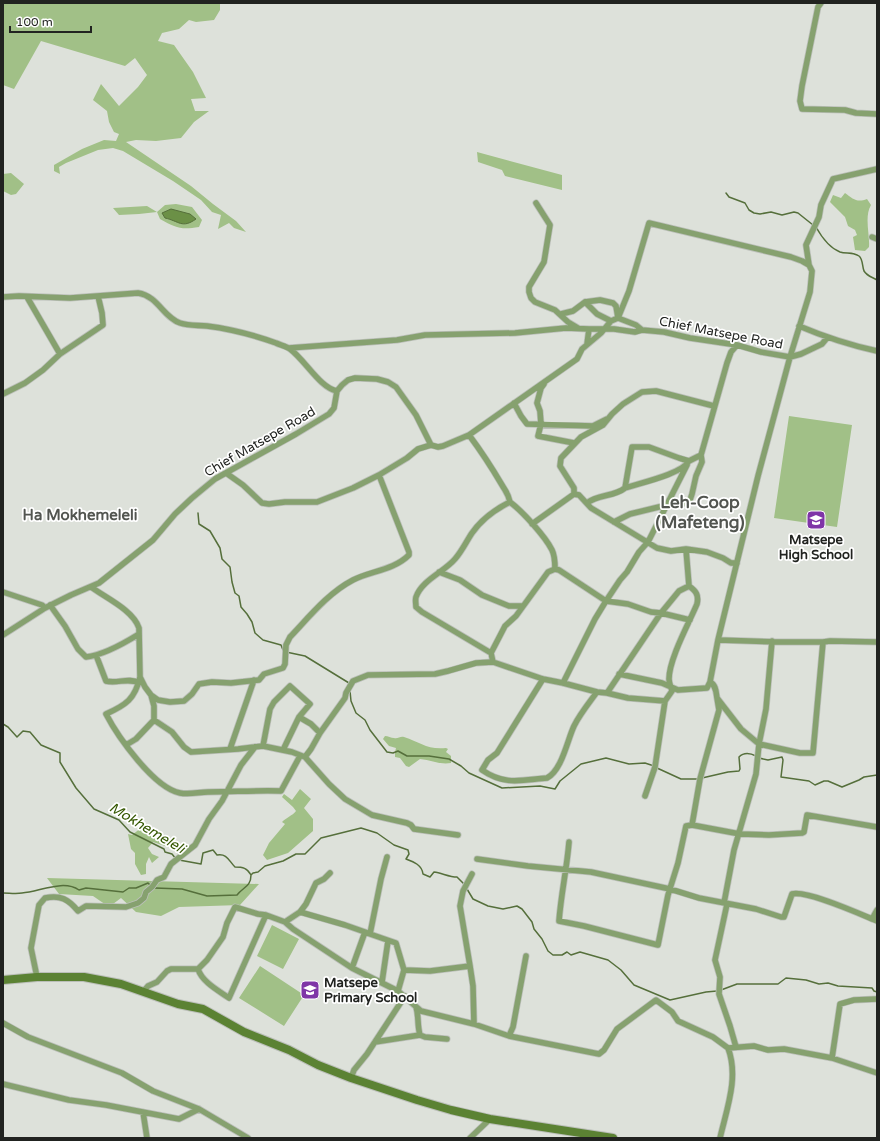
<svg xmlns="http://www.w3.org/2000/svg" width="880" height="1141" font-family="'Varela Round',sans-serif">
	<style>
		.green { fill: #a1c087 }
		.water { fill: #6b9046; stroke: #556f3b }
		.lines { fill: none; stroke-linecap: round; stroke-linejoin: round }
		.stream { stroke: #556f3b; stroke-width: 1.5 }
		.street-casing { stroke: #bbbfb9; stroke-width: 7 }
		.secondary-casing { stroke: #bbbfb9; stroke-width: 10 }
		.street { stroke: #86a16f; stroke-width: 5.5 }
		.secondary { stroke: #5b8233; stroke-width: 8 }
		.labels { text-anchor: middle; dominant-baseline: central; stroke-width: 3.5; stroke-linejoin: round; paint-order: stroke }
		.street-label { font-size: 13px; fill: #212320; stroke: #fff }
		.poi-label { font-size: 13px; font-weight: bold; fill: #212320; stroke: #fff }
		.water-label { font-size: 14px; font-style: italic; fill: #345700; stroke: #fff }
		.quarter-label { font-size: 15px; font-weight: bold; fill: #525550; stroke: #fff }
		.district-label { font-size: 17px; font-weight: bold; fill: #525550; stroke: #fff }
	</style>
	<rect width="100%" height="100%" fill="#dde1da"/>
	<path class="green" d="M3,3H220V10L214,20L196,22L189,20L179,29L162,33L158,41L174,45L193,72L206,98L191,99L195,111H209L194,122L181,138L156,141L136,140L126,142L191,186L213,204L236,221L246,232L234,228L229,223L218,229L221,215L212,212L201,200L173,181L123,151L113,148L98,150L66,163L59,167L60,174L54,171V165L82,149L104,140L116,141L119,134L114,132L109,122L107,111L93,100L101,84L119,106L138,87L147,75L135,58L125,66L41,41L14,89L3,85Z
		M477,152L562,175V190L505,176L502,170L478,162Z
		M11,173L24,184L16,194L11,195L3,191V174Z
		M845,193C853,199 857,203 867,199L871,205C864,217 870,234 869,247L865,251L855,250L853,237L857,235L855,230L848,226L845,217L830,202L833,195L841,198Z
		M176,204L192,207L202,220L199,227C181,230 176,228 160,219L157,212L139,214L119,215L113,208L147,206L157,212L165,205Z
		M789,416L852,425L837,527L774,518Z
		M385,736C388,736 391,738 394,738C398,739 400,736 404,737C420,742 427,750 446,748L448,749L446,752L451,756V763C440,765 431,760 420,759L409,767L406,766L400,758L395,757V752L396,748L389,746L383,739Z
		M300,789L311,799L304,808L313,819V831L288,853L267,860L263,855L269,843L285,824L282,822C287,817 292,816 296,811L293,807L282,797L284,794L292,800Z
		M148,827C159,831 167,834 168,847L153,842L148,848L152,854L159,857L152,863L149,857L146,864V874L141,875L135,864V853L131,849L128,834L132,835L141,828Z
		M47,878L259,884L240,905L179,907L161,916L136,912L121,898L109,907L93,896L59,894Z
		M272,925L299,939L283,969L257,956Z
		M260,966L304,995L284,1026L239,998Z"/>
	<path class="water" d="M171,209L190,214L196,219C182,229 179,221 165,218L162,213Z"/>
	<g class="lines">
		<path class="stream" d="M726,193L729,197L745,203L749,210L754,213L760,214L771,212L782,215L794,212L798,213L813,225
			M816,227C821,236 830,248 840,252C846,254 853,252 859,256C863,259 862,266 864,271C867,276 872,277 877,280
			M198,513L199,524L210,531L220,548L222,559L230,567L232,582L235,593L239,596L241,607L247,614L252,622L255,633L263,640L281,645L283,650
			M286,652L305,656L349,683V685
			M350,691L351,701L356,713L365,720L370,730L387,752L393,753L398,751L407,756H429L449,759L461,766L469,773L502,788L540,786L555,789L560,781L581,764L606,758L629,764L645,763L654,766
			M3,724L8,727L17,737L23,731L30,732L41,745L60,753V762L76,788L94,809L119,820L130,832L164,849L165,852L172,854L176,859
			M759,758L768,760L782,757L783,760L781,777L809,781L815,785L824,781H828L842,787L859,780L864,777L877,775
			M657,768L681,779H699
			M702,778L728,772L739,771L740,769L739,757C744,752 750,753 756,756
			M179,860L201,864L203,853L213,850L217,855C227,853 229,861 235,867C243,867 247,868 251,875L253,873L258,872L265,866L283,861L296,854H305L321,838L361,828L377,833L394,845L408,850L409,854L406,859C414,862 422,865 423,874L430,877L434,872C442,873 449,877 457,877L464,884
			M155,888L182,889L207,896L237,895C243,887 251,887 251,875
			M467,889L473,899L488,906L503,909L517,906L522,909L532,922L534,929L542,939L548,951L553,955H562L567,952L571,955L580,952L608,960L621,970L634,985L670,1000L706,992L717,991
			M3,893C9,893 16,894 22,893C39,892 63,879 79,890L86,888L123,892L129,888H136L148,883L151,886
			M721,990L737,984H778L786,978L806,980L819,984L828,983L838,986L872,988L874,991L877,992"/>
		<defs>
			<path id="street" d="M821,3L818,7L802,86L800,101L802,109L845,110L856,113L877,114
				M536,203L550,225L544,262L529,287V292L531,298L535,302L555,310L568,322L578,328
				M872,237L877,239
				M809,265L806,245L819,217L821,205L833,179L877,169
				M3,297L19,296L70,298L138,293C158,296 163,317 180,323C189,326 198,325 207,326C230,329 254,335 276,343C280,345 286,346 290,349C305,360 320,388 337,391
				M27,297L60,354
				M585,302L597,314L611,321
				M799,326C825,337 849,345 877,351
				M642,330L636,325L618,318L629,291L649,223L791,257L802,261L809,265L812,271L810,292L790,357L758,476L718,640L781,642H823L830,641L877,642
				M587,344L589,329
				M289,348L397,340L425,335L515,333L566,328L589,329H614L635,332L642,330L664,332L690,338L737,345L761,352L790,357L801,354L822,344L827,338
				M544,384L541,388L537,403L540,411L541,424L538,436L574,443
				M3,394L25,383L43,370L60,354L103,325L102,313L98,296
				M514,403L521,416L527,424L593,426L607,419
				M469,435C481,451 492,468 502,485C506,492 508,493 510,502C522,511 545,536 552,550C555,556 555,562 555,569
				M689,461C682,474 640,483 625,488L632,447H649L679,458L689,461L701,455
				M226,473L243,485L262,503L269,504L285,502H317L353,488L379,475
				M574,494L579,495L591,508L657,548L671,551L686,549L707,552L723,558L731,563H737
				M587,503C598,494 614,497 625,488
				M614,522L630,514L667,505L689,503L692,494L696,476L702,462L701,455L727,363L731,352L737,345
				M532,524L574,494V488L560,466L561,458L581,437L603,425L612,414L623,404L642,392L656,391L714,406
				M439,572L460,580L482,595L509,606H523
				M91,587C106,598 133,610 139,628L140,677L145,687L151,695L158,700L170,702L184,701L192,694L199,684L212,682L231,683L259,680L264,674L283,668L285,664L286,645L290,637C309,617 328,593 353,580C371,571 394,570 409,555V552L379,475L407,458L418,449L431,445
				M3,592L42,605L45,608
				M50,605L65,626L78,649L86,657C104,655 123,644 139,634
				M3,635L45,608L71,595L99,583L153,540L175,514L192,498L215,479L296,434L329,414L334,408L337,391L342,385L348,380L355,378L377,379L388,382L396,387L416,415L431,445L438,447L443,446L469,435L577,359L582,349L601,333L611,321L618,318L616,306L613,303L600,300L585,302L573,311L561,314
				M772,641L766,709L759,744L800,753H813L823,642
				M491,653L422,612L416,607C416,604 415,600 416,597C422,580 444,572 455,559C462,551 466,542 472,533C481,520 496,509 510,502
				M96,655L106,681C117,684 129,677 139,683
				M619,674L662,683L678,690L707,688L710,682
				M140,677C135,699 126,705 106,714C118,737 154,788 180,793C190,795 199,792 208,792C233,792 257,790 281,791L300,756
				M543,679L497,753L488,760L482,770C505,786 522,780 547,778C562,770 567,741 574,726C580,714 589,703 597,692
				M563,683L595,619L606,601L620,580L627,572L639,552L648,542L687,465
				M607,693L661,613L679,591L689,586
				M717,698C716,692 716,685 710,682L718,640
				M665,701L628,698L607,693L597,692L563,683L543,679L493,662L491,653L505,626L516,616L548,572L555,569L559,570L606,601L628,604L651,612L661,613L690,620
				M299,717L311,724L320,733
				M154,720L172,732L184,747L191,752L238,749L263,746L292,752L305,757L329,784L345,799L372,815L407,823L411,825L414,829L458,835
				M126,745L136,739L154,720V706L151,695
				M263,746L270,709L274,702L290,686L310,704L299,717L283,750
				M230,749L254,680
				M305,757L311,749L320,733L345,698L346,693L353,681L368,675L435,674L448,671L476,663L493,662
				M645,796L655,767L665,701L672,691C671,687 669,683 669,679C669,659 689,623 697,604C699,595 696,591 689,586L686,549
				M692,825L740,834L769,835L802,833L804,832L807,815L877,827
				M569,842C567,868 561,894 559,921L584,926L658,945L668,895L678,863L686,826L692,825L700,779L719,710L717,698L741,729L759,744L756,774L734,850L724,903
				M477,859L528,866L591,872L670,889L699,898L756,909L781,917H784L792,894C807,890 860,914 877,921
				M727,904L715,960L720,977L719,994L730,1026L736,1047
				M300,912L345,925L365,932
				M872,919L877,910
				M285,922L300,912L306,904L316,883L324,879L330,873
				M370,934L396,943L404,970
				M470,966L460,906L463,891L472,874
				M352,968L365,932L370,934L381,879L387,857
				M198,969C202,982 219,991 229,998L266,915
				M37,977L31,948L39,905L45,898C61,895 68,899 78,911L86,906L126,907L138,903L144,898L146,892L152,887L157,880L164,877L171,864L195,845L209,819L222,801L241,765L255,747
				M382,982L388,941
				M398,991L404,970L430,971L470,966L473,986L474,1024
				M143,992L148,986L157,982L167,971L171,969H198L207,960L223,937L227,923L235,907L258,914L266,915L285,922L293,929L352,968L398,991L421,1011L474,1024L509,1036L599,1054L604,1050L617,1029L656,1000L672,1012L678,1021L713,1037L728,1048L754,1046L768,1050L784,1049L832,1058L877,1073
				M416,1007C419,1016 417,1025 420,1035L425,1037L447,1039
				M3,1023L28,1037L122,1073L153,1091L199,1109L248,1138
				M509,1036L513,1027L526,956
				M375,1042L420,1035
				M832,1058L840,1004L854,1000L877,999
				M351,1078L354,1070L367,1054L405,996
				M3,1084L69,1100L106,1105L179,1119L199,1109
				M143,1112L147,1138
				M470,1138L490,1119
				M720,1138C727,1108 739,1077 728,1048"/>
			<path id="secondary" d="M3,980L37,977H84L121,984L178,1004L203,1009L244,1032L289,1050L318,1065L351,1078L417,1100L451,1110L490,1119L613,1138"/>
		</defs>
		<use href="#street" class="street-casing"/>
		<use href="#secondary" class="secondary-casing"/>
		<use href="#street" class="street"/>
		<use href="#secondary" class="secondary"/>
	</g>
	<defs>
		<symbol id="school-square" viewBox="-11 -11 22 22"><rect x="-9" y="-9" width="18" height="18" rx="4" fill="#7f35a7" stroke="#fff"/><path d="M0-5L7-2L0 1L-7-2ZM-4 1L0 2.5L4 1V4Q0 6-4 4Z" fill="#fff"/></symbol>
	</defs>
	<g fill-rule="evenodd">
		<use href="#school-square" x="805" y="509" width="22" height="22"/>
		<use href="#school-square" x="299" y="979" width="22" height="22"/>
	</g>
	<g class="labels">
		<g class="street-label">
			<text transform="translate(721 333) rotate(11)">Chief Matsepe Road</text>
			<text transform="translate(260 442) rotate(-30)">Chief Matsepe Road</text>
		</g>
		<g class="poi-label">
			<text x="816" y="540">Matsepe<tspan x="816" dy="15">High School</tspan></text>
			<text x="324" y="983" text-anchor="start">Matsepe<tspan x="324" dy="15">Primary School</tspan></text>
		</g>
		<g class="water-label">
			<text transform="translate(147 828) rotate(31)">Mokhemeleli</text>
		</g>
		<g class="quarter-label">
			<text x="80" y="515">Ha Mokhemeleli</text>
		</g>
		<g class="district-label">
			<text x="700" y="502">Leh-Coop<tspan x="700" dy="20">(Mafeteng)</tspan></text>
		</g>
	</g>
	<rect width="880" height="1141" fill="none" stroke="#212320" stroke-width="8"/>
	<path d="M10 26v6h81v-6" fill="none" stroke="#212320" stroke-width="2"/>
	<text x="16" y="26" font-size="12" fill="#212320" stroke="#ffffff" stroke-width="3" paint-order="stroke">100 m</text>
</svg>
